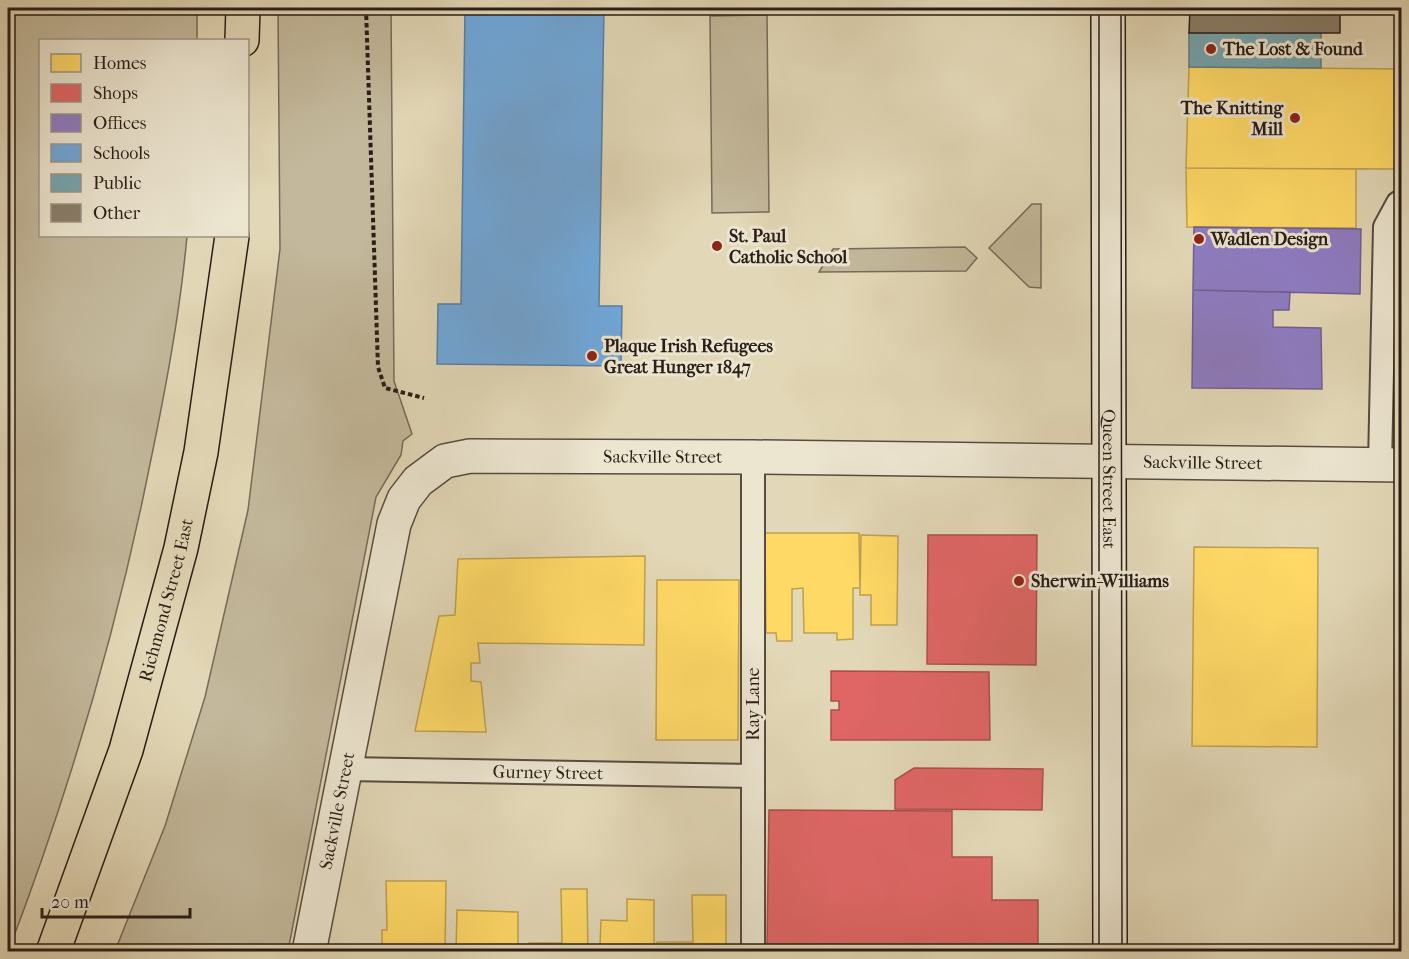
<svg xmlns="http://www.w3.org/2000/svg" width="1409" height="959" font-family="'IM FELL French Canon',serif">
	<style>
		.green { fill: #c3b89b; stroke: #766b5a; stroke-width: 1.5 }
		.homes { fill: #ffd966; stroke: #bfa14f; stroke-width: 1.5 }
		.shops { fill: #e06666; stroke: #a9504f; stroke-width: 1.5 }
		.offices { fill: #8e7cc3; stroke: #706090; stroke-width: 1.5 }
		.schools { fill: #6fa8dc; stroke: #5a7fa1; stroke-width: 1.5 }
		.public { fill: #76a5af; stroke: #5f7c82; stroke-width: 1.5 }
		.building { fill: #897e6a; stroke: #291e18; stroke-width: 1.5 }
		.lines { fill: none; stroke-linecap: round; stroke-linejoin: round }
		.lane-casing { stroke: #574c40; stroke-width: 26 }
		.street-casing { stroke: #574c40; stroke-width: 36 }
		.secondary-casing { stroke: #291e18; stroke-width: 36 }
		.highway-casing { stroke: #291e18; stroke-width: 36 }
		.path { stroke: #291e18; stroke-width: 4; stroke-dasharray: 4.5 3; stroke-linecap: butt }
		.lane { stroke: #ece5d0; stroke-width: 22 }
		.street { stroke: #ece5d0; stroke-width: 33 }
		.secondary { stroke: #ece5d0; stroke-width: 33 }
		.highway { stroke: #e2d7b6; stroke-width: 33 }
		.tram { stroke: #291e18; stroke-width: 1.5 }
		.poi-dot { fill: #8f2418; stroke: #ece5d0; stroke-width: 2 }
		.labels { text-anchor: middle; dominant-baseline: central; stroke-width: 6; stroke-linejoin: round; paint-order: stroke }
		.poi-label { font-size: 18px; font-weight: bold; fill: #291e18; stroke: #ece5d0; text-anchor: start }
		.street-label { font-size: 18px; fill: #291e18; stroke: #ece5d0 }
	</style>
	<rect width="100%" height="100%" fill="#e2d7b6"/>
	<filter id="stains"><feTurbulence type="fractalNoise" baseFrequency=".00333" numOctaves="4"/><feColorMatrix values="0 0 0 0 .2 0 0 0 0 .09 0 0 0 0 .02 0 0 0 .5 -.17"/></filter>
	<radialGradient id="worn" r=".72"><stop offset=".6" stop-color="#630" stop-opacity="0"/><stop offset="1" stop-color="#630" stop-opacity=".3"/></radialGradient>
	<path class="green" d="M8,8H197V40H40V236H187C180,314 165,392 149,469C116,633 68,795 8,952Z
		M278,8H391L394,381L412,434L403,441L401,455L376,497L288,951H115L165,826L205,697L248,510L280,249Z
		M767,15L769,212L712,213L710,16Z
		M1032,204H1041V288L1029,287L989,248Z
		M965,247L977,258L966,271L819,272L833,249Z"/>
	<path class="homes" d="M1189,67L1402,69V169L1186,168Z
		M1186,168L1356,169V228L1187,227Z
		M765,533H859L860,588H853V639L837,640V633H804L803,588L792,589V641H777L776,633H766Z
		M861,535L898,536L897,625H871V595H860Z
		M1194,547L1318,548L1317,747L1192,746Z
		M645,556L644,645L478,643L480,663H471V681L481,682L486,732L415,731L439,616L455,615L458,559Z
		M657,580H739L738,740H656Z
		M386,881H446L445,951L452,952H382V930H387Z
		M561,889H587L588,952H529V943H562Z
		M692,895H726V952H657V942H693Z
		M627,899L654,900V952H596V946H600L601,920L627,921Z
		M457,910L518,912V944H520V952H456Z"/>
	<path class="shops" d="M928,535H1037L1036,665L927,664Z
		M831,671L989,672L990,740H831V710H839V701H831Z
		M914,768L1043,769L1042,810L895,809V780Z
		M769,810L952,811V857H992V900H1038V946L767,944Z
		M767,944L1038,946V952H767Z"/>
	<path class="offices" d="M1194,227L1361,229L1360,294L1193,290Z
		M1193,290L1290,292L1289,310H1273V327L1321,328L1322,389L1192,388Z"/>
	<path class="schools" d="M465,8H604L599,306H622L621,366L437,364L438,304H461Z"/>
	<path class="public" d="M1189,33H1321V68L1189,67Z"/>
	<path class="building" d="M1190,8H1340V33H1189Z"/>
	<g class="lines">
		<defs>
			<g id="lane">
				<path d="M753,457V952"/>
				<path d="M1380,465L1385,227L1398,203L1402,201"/>
				<path id="s1" d="M344,769L753,776"/>
			</g>
			<g id="street">
				<path id="s2" d="M309,952L394,524L404,499L418,481L445,461L470,456L753,457L1402,465"/>
			</g>
			<g id="secondary">
				<path id="s3" d="M1108,8L1110,952"/>
			</g>
			<g id="highway">
				<path d="M242,40L243,8"/>
				<path id="s4" d="M53,952L126,750L181,548L201,452L232,236"/>
			</g>
		</defs>
		<use href="#lane" class="lane-casing"/>
		<use href="#street" class="street-casing"/>
		<use href="#secondary" class="secondary-casing"/>
		<use href="#highway" class="highway-casing"/>
		<path class="path" d="M366,8L378,367L385,388L424,398"/>
		<use href="#lane" class="lane"/>
		<use href="#street" class="street"/>
		<use href="#secondary" class="secondary"/>
		<use href="#highway" class="highway"/>
		<path class="tram" d="M1099,8V952
			M1121,8L1122,952"/>
	</g>
	<g class="poi-dot">
		<circle cx="1211" cy="49" r="6"/>
		<circle cx="1295" cy="118" r="6"/>
		<circle cx="1199" cy="239" r="6"/>
		<circle cx="717" cy="246" r="6"/>
		<circle cx="592" cy="356" r="6"/>
		<circle cx="1019" cy="581" r="6"/>
	</g>
	<g class="labels">
		<g class="poi-label">
			<text x="1223" y="49">The Lost &amp; Found</text>
			<text x="1283" y="108" text-anchor="end">The Knitting<tspan x="1283" dy="21">Mill</tspan></text>
			<text x="729" y="236">St. Paul<tspan x="729" dy="21">Catholic School</tspan></text>
			<text x="1211" y="239">Wadlen Design</text>
			<text x="604" y="346">Plaque Irish Refugees<tspan x="604" dy="21">Great Hunger 1847</tspan></text>
			<text x="1031" y="581">Sherwin-Williams</text>
		</g>
		<g class="street-label">
			<text stroke="none"><textPath href="#s2" startOffset="738">Sackville Street</textPath></text>
			<text stroke="none"><textPath href="#s2" startOffset="1278">Sackville Street</textPath></text>
			<text stroke="none"><textPath href="#s3" startOffset="471">Queen Street East</textPath></text>
			<text stroke="none"><textPath href="#s4" startOffset="370">Richmond Street East</textPath></text>
			<text transform="translate(753 704) rotate(-90)">Ray Lane</text>
			<text stroke="none"><textPath href="#s1" startOffset="204">Gurney Street</textPath></text>
			<text stroke="none"><textPath href="#s2" startOffset="144">Sackville Street</textPath></text>
		</g>
	</g>
	<rect width="1409" height="959" fill="none" stroke="#e2d7b6" stroke-width="30"/>
	<rect x="9" y="9" width="1391" height="941" fill="none" stroke="#291e18" stroke-width="3"/>
	<rect x="15" y="15" width="1379" height="929" fill="none" stroke="#291e18" stroke-width="1.5"/>
	<rect x="39" y="39" width="210" height="198" fill="#ece5d0" stroke="#9e9586" stroke-width="1.5"/>
	<rect x="51" y="54" width="30" height="18" fill="#ffd966" stroke="#9e9586" stroke-width="1.5"/>
	<text x="93" y="69" font-size="18" fill="#291e18">Homes</text>
	<rect x="51" y="84" width="30" height="18" fill="#e06666" stroke="#9e9586" stroke-width="1.5"/>
	<text x="93" y="99" font-size="18" fill="#291e18">Shops</text>
	<rect x="51" y="114" width="30" height="18" fill="#8e7cc3" stroke="#9e9586" stroke-width="1.5"/>
	<text x="93" y="129" font-size="18" fill="#291e18">Offices</text>
	<rect x="51" y="144" width="30" height="18" fill="#6fa8dc" stroke="#9e9586" stroke-width="1.5"/>
	<text x="93" y="159" font-size="18" fill="#291e18">Schools</text>
	<rect x="51" y="174" width="30" height="18" fill="#76a5af" stroke="#9e9586" stroke-width="1.5"/>
	<text x="93" y="189" font-size="18" fill="#291e18">Public</text>
	<rect x="51" y="204" width="30" height="18" fill="#897e6a" stroke="#9e9586" stroke-width="1.5"/>
	<text x="93" y="219" font-size="18" fill="#291e18">Other</text>
	<path d="M42 908v9h148v-9" fill="none" stroke="#291e18" stroke-width="3"/>
	<text x="51" y="908" font-size="18" fill="#291e18" stroke="#ece5d0" stroke-width="4.5" paint-order="stroke">20 m</text>
	<rect width="100%" height="100%" filter="url(#stains)"/>
	<rect width="100%" height="100%" fill="url(#worn)"/>
</svg>
